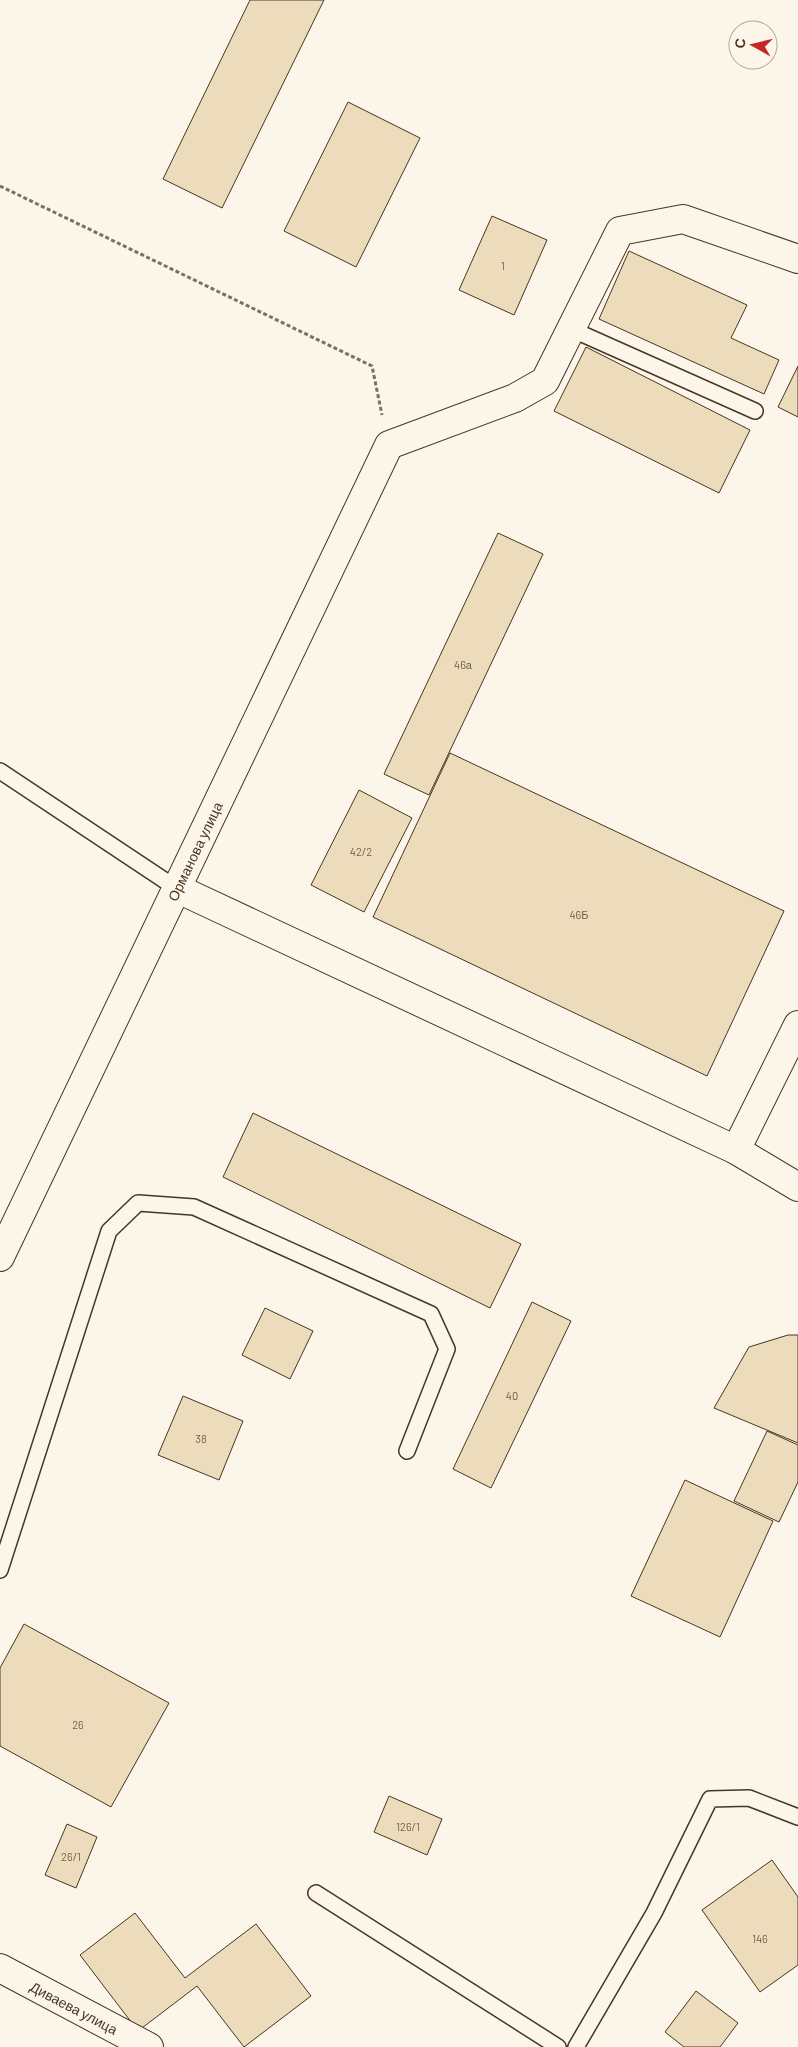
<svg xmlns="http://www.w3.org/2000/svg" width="798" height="2047" font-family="Barlow,sans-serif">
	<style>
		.building { fill: #ecdcbc; stroke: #4a3520 }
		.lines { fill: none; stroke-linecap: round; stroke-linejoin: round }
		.lane-casing { stroke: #4a3520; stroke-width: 18 }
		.street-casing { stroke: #4a3520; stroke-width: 30 }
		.path { stroke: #7f6f5c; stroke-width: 3; stroke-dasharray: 4 2.5; stroke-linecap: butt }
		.lane { stroke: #fbf6e9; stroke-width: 15 }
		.street { stroke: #fbf6e9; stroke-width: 28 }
		.labels { text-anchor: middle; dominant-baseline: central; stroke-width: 4; stroke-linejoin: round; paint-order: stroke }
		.number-label { font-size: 11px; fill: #725f47 }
		.street-label { font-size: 14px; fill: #4a3520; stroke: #fbf6e9 }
	</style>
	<rect width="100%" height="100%" fill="#fbf6e9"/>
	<path class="building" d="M250,0H324L222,208L163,179Z
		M348,102L420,138L356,267L284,231Z
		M492,216L547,240L514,315L459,290Z
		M629,251L747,305L731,338L779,360L764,394L599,319Z
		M586,347L750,430L719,493L554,411Z
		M798,366V417L778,407Z
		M498,533L543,554L429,795L384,774Z
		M450,753L784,911L707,1076L373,917Z
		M359,790L412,818L364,912L311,885Z
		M253,1113L521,1244L490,1308L223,1177Z
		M532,1302L571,1321L491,1488L453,1469Z
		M265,1308L313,1331L290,1379L242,1355Z
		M788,1335H798V1443L714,1408L749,1347Z
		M183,1396L243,1421L219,1480L158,1455Z
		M767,1431L798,1445V1482L779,1522L734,1501Z
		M685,1480L773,1521L720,1637L631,1596Z
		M24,1624L169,1703L111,1807L0,1746V1668Z
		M389,1796L442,1819L427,1855L374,1832Z
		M67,1824L97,1837L76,1888L45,1875Z
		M772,1860L798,1897V1965L760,1992L702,1910Z
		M135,1913L185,1978L256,1924L311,1996L244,2047L197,1986L138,2031L80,1955Z
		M696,1991L738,2023L720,2047H684L665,2032Z"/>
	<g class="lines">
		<defs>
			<path id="lane" d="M571,329L755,411
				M0,771L176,888
				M0,1570L109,1231L138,1203L194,1207L431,1314L447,1349L407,1451
				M316,1893L558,2047
				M576,2047L654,1913L710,1799L749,1798L798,1817"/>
			<g id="street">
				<path d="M176,888L736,1150L798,1025"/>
				<path d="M736,1150L798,1187"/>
				<path id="s1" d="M0,1257L389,445L515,398L545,381L620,231L683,219L798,259"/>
				<path id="s2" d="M0,1968L149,2047"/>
			</g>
		</defs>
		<use href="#lane" class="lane-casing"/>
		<use href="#street" class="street-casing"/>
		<path class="path" d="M0,186L372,366L382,415"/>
		<use href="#lane" class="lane"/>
		<use href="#street" class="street"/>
	</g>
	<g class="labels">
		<g class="number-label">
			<text x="503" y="265">1</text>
			<text x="463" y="664">46а</text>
			<text x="361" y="851">42/2</text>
			<text x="579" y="914">46Б</text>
			<text x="512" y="1395">40</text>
			<text x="201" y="1438">38</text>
			<text x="78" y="1724">26</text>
			<text x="408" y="1826">126/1</text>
			<text x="71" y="1856">26/1</text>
			<text x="760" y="1938">146</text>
		</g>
		<g class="street-label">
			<text stroke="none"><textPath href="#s1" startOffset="450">Орманова улица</textPath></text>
			<text stroke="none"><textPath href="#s2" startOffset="84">Диваева улица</textPath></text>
		</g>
	</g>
	<g transform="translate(753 45) rotate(278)"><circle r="24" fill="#fbf6e9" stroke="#b4a999"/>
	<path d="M0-4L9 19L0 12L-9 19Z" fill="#c62828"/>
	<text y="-8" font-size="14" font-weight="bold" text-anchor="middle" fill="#4a3520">С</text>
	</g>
</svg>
